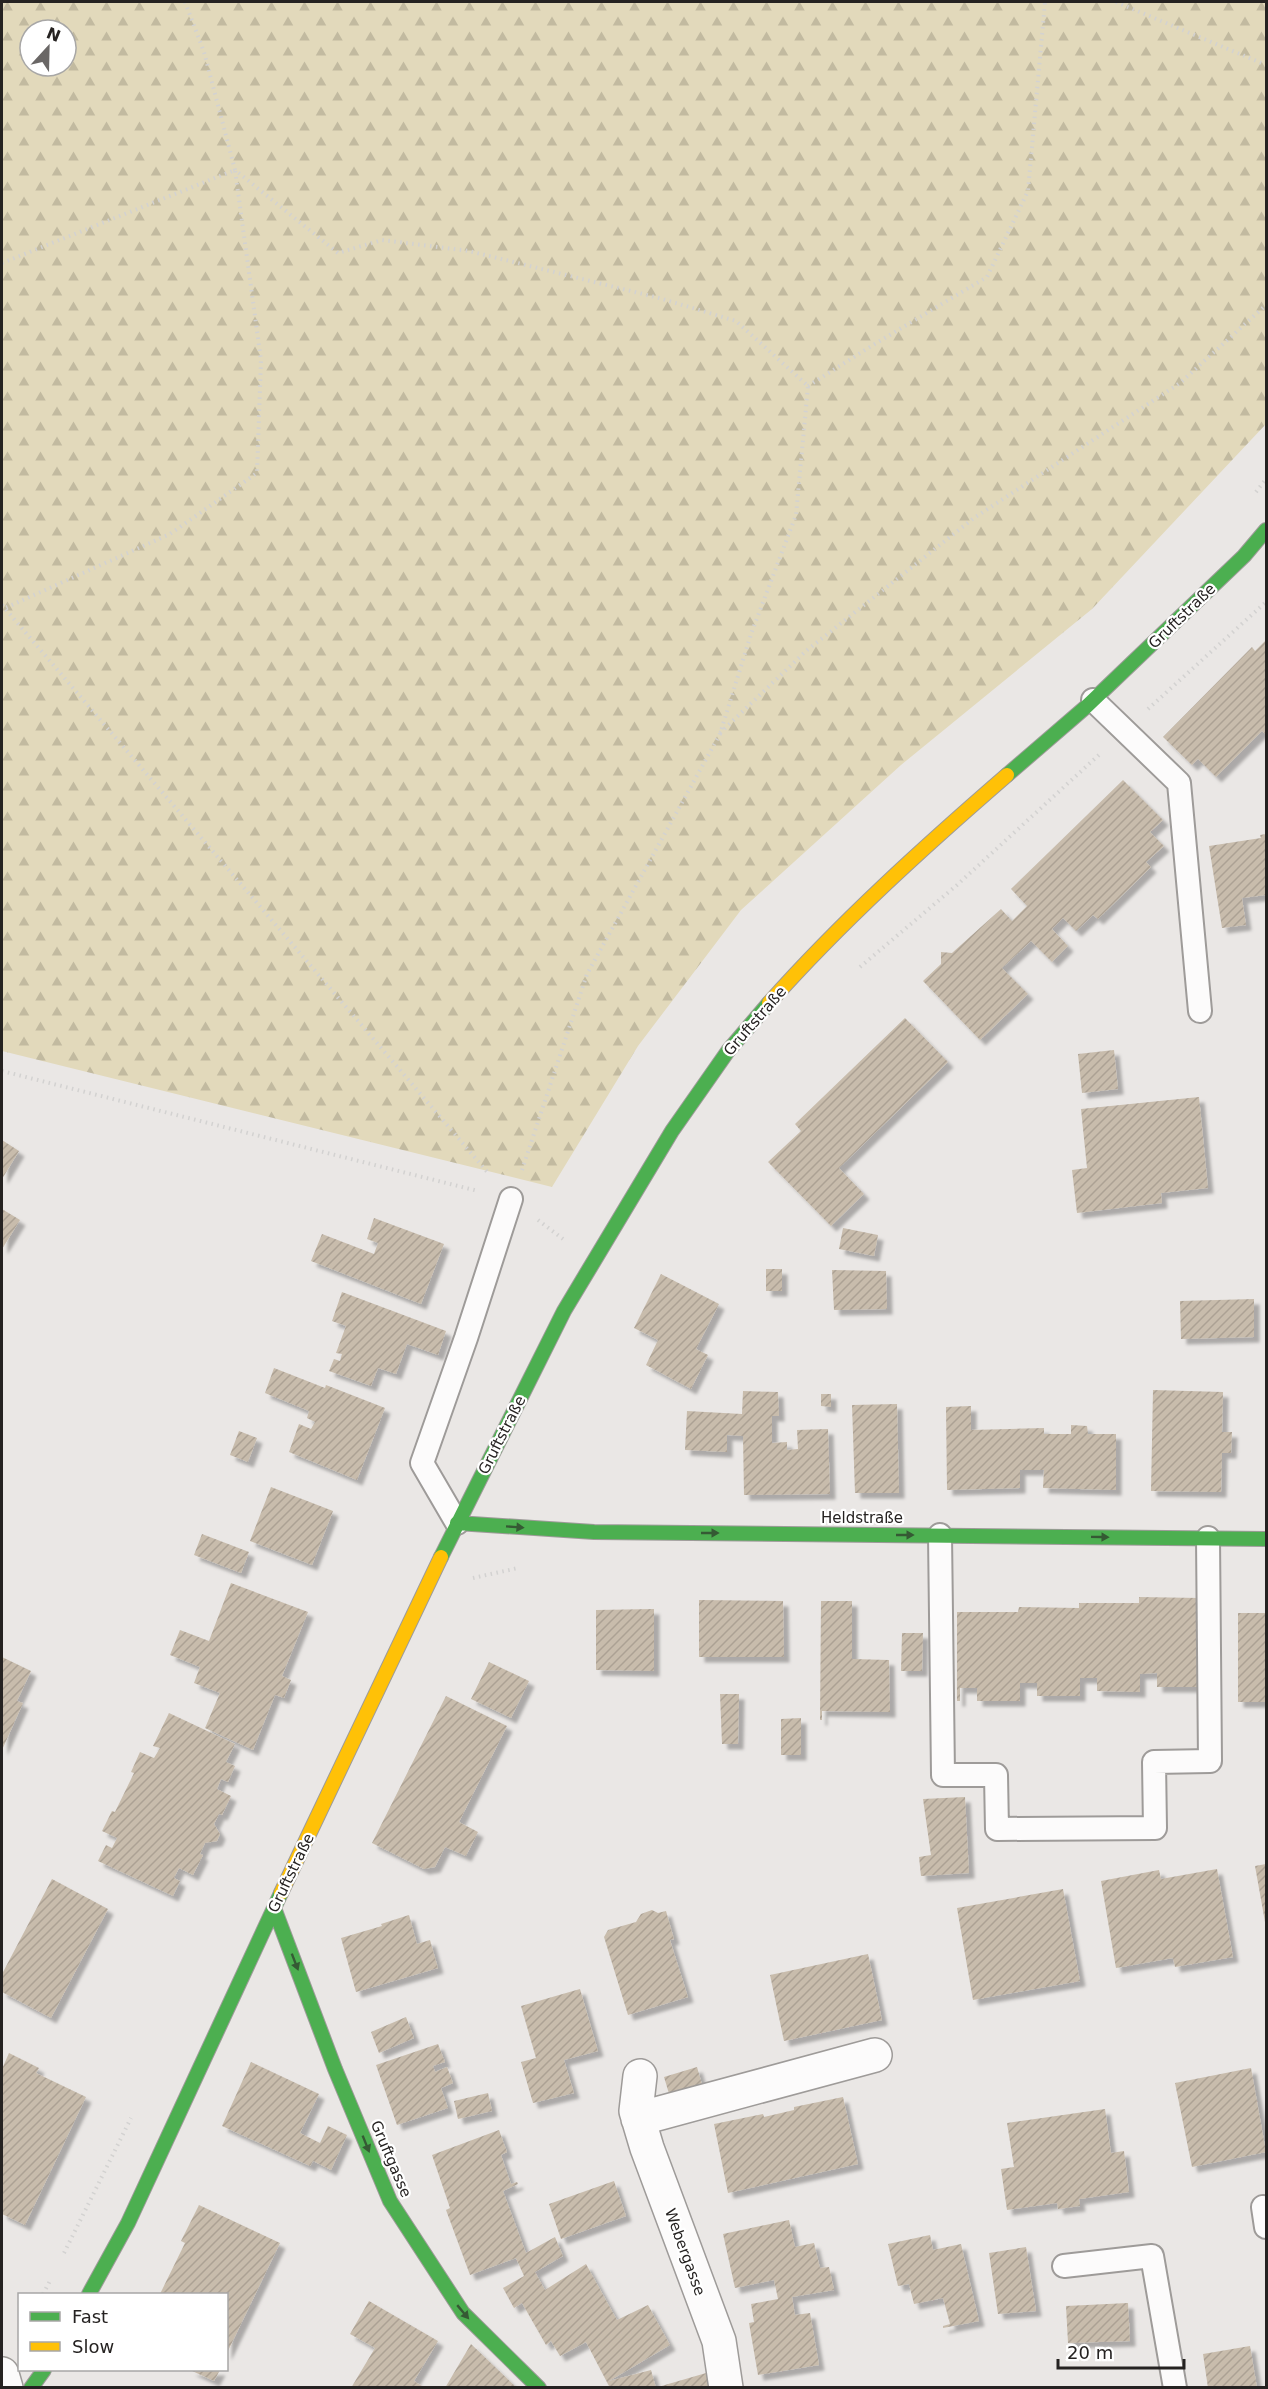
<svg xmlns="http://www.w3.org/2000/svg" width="1268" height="2389" font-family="'DejaVu Sans',sans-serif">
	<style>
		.forest { fill: url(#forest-firs); fill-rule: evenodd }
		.building { fill: url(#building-hatch); filter: url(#shadow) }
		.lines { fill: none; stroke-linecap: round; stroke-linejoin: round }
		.lane-casing { stroke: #9e9b99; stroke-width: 26 }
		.street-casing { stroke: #9e9b99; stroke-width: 36 }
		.fast-casing { stroke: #9e9b99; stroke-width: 16 }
		.slow-casing { stroke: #9e9b99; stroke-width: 16 }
		.path { stroke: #d3d2d1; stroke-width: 4; stroke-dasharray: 1.5 4.5; stroke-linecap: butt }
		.lane { stroke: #fcfbfb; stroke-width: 22 }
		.street { stroke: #fcfbfb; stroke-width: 33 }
		.fast { stroke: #4caf50; stroke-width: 14 }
		.slow { stroke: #ffc107; stroke-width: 14 }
		.oneway { fill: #355a34 }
		.labels { text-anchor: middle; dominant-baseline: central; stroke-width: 4.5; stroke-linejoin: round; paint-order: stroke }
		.street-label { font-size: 15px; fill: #252221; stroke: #fff }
	</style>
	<defs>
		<pattern id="forest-firs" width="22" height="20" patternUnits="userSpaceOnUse" patternTransform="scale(1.5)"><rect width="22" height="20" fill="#e2d9bb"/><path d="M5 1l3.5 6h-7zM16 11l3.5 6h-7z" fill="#c2baa0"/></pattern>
		<pattern id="building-hatch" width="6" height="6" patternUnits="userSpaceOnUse" patternTransform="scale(1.5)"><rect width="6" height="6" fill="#c8bcac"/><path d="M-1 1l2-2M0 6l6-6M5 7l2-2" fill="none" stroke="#aca194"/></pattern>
		<filter id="shadow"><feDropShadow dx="5.5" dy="5.5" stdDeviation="1.5" flood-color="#0004"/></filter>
	</defs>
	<rect width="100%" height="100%" fill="#eae7e5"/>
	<path class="forest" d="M2,2H1266V424L1092,609L901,765L741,910L638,1046L552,1187L2,1051ZM30,30H66V66H30Z"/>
	<path class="building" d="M1266,640V735L1262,731L1216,777L1198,759L1192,765L1163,737L1252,647L1255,651Z
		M1123,780L1163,820L1150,832L1164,846L1146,862L1151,867L1098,919L1093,915L1076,931L1063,918L1052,929L1068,946L1052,962L1031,941L1002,968L1028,994L980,1040L923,981L941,964V952L952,953L1001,909L1012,921L1027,906L1011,889Z
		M1266,834V895L1242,898L1246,925L1222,928L1209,846L1261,838L1260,835Z
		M905,1018L948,1062L839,1168L864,1194L831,1226L768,1162L801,1131L795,1124Z
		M1114,1050L1118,1089L1082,1093L1078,1054Z
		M1199,1097L1208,1188L1161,1193L1162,1203L1077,1213L1072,1170L1087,1168L1081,1109Z
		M2,1140L19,1151L2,1179Z
		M2,1209L20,1220L2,1249Z
		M374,1218L444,1244L421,1304L311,1261L322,1234L374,1254L378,1243L367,1239Z
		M843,1228L878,1235L874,1256L839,1249Z
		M766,1269H782V1291H766Z
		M832,1270L886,1271L887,1309L834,1310Z
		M661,1274L719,1304L696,1349L708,1355L691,1389L646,1365L658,1340L634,1328Z
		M342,1292L446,1331L438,1355L407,1344L396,1374L378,1368L371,1386L329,1371L334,1359L340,1361L342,1354L336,1353L346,1326L332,1321Z
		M1254,1299V1337L1181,1339L1180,1301Z
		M274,1368L325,1388L326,1385L385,1408L357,1480L289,1452L299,1424L311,1429L315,1422L307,1418L309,1411L265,1393Z
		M1153,1390L1223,1392L1222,1432H1232L1231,1453H1222L1221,1492L1151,1491Z
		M743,1391L778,1392L779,1416H772V1443L787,1442V1450L798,1449L797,1430L828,1429L830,1494L744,1495L743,1436L727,1435V1452L685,1450L687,1411L742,1414Z
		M821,1394H831V1407L821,1406Z
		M897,1404L899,1493H855L852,1405Z
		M971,1406V1430L1044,1428V1434H1071V1425L1087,1426L1088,1434H1116V1490L1043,1488L1044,1470H1020V1488L947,1490L946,1407Z
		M239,1431L257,1438L248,1462L230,1455Z
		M271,1487L333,1511L312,1565L250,1541Z
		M202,1534L249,1552L241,1573L194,1555Z
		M231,1583L308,1612L282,1676L291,1680L284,1698L275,1695L253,1750L205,1728L220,1693L194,1683L200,1667L170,1655L180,1630L209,1641Z
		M1139,1597L1200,1598V1687H1157V1673L1140,1674V1692L1097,1691V1678H1080V1696H1037V1683H1020V1701H977V1688H960V1701H957V1612H1018L1019,1607L1079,1608V1603H1139Z
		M699,1600L783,1601L784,1657H699Z
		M821,1601H852V1659L889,1660L890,1712L822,1711V1720H820Z
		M654,1609V1671L596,1670V1610Z
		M1238,1613H1266V1702H1238Z
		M902,1633H923L922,1671H901Z
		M2,1657L31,1671L17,1701L23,1703L2,1750Z
		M489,1662L529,1681L511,1718L471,1699Z
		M720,1694H739L738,1744H722Z
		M446,1696L507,1726L459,1822L478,1832L466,1856L445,1847L435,1867L424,1869L372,1843Z
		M169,1713L235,1744L226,1762L235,1766L228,1782L221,1779L217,1789L231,1796L222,1815L219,1814L214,1824L220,1834L217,1841L205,1843L200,1854L203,1855L193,1875L179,1868L174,1878L180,1881L173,1896L98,1861L106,1845L112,1848L117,1838L102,1831L112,1811L115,1812L134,1773L131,1772L140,1752L154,1758L160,1748L153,1746Z
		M801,1718V1755H781V1719Z
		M965,1797L969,1873L921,1876L919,1857L931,1855L923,1799Z
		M1266,1864V1922H1265L1255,1866Z
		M1217,1869L1233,1957L1175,1967L1173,1958L1116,1968L1101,1881L1159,1870L1161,1879Z
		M52,1879L108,1909L51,2018L2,1992V1974Z
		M1063,1889L1080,1981L973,2000L957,1908Z
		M652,1910L658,1913L666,1911L674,1939L670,1940L688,1997L628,2015L604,1937L608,1930L636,1922L641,1914Z
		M409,1915L417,1944L430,1940L438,1968L356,1992L341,1938L382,1926L381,1924Z
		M868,1954L882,2020L784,2041L770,1975Z
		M580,1989L598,2051L564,2060L574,2093L533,2103L521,2062L536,2058L521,2006Z
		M406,2017L414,2038L379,2053L371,2032Z
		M438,2044L445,2062L433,2066L435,2072L447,2067L453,2083L441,2088L448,2108L397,2125L376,2065Z
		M9,2053L39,2068L36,2073L86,2097L25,2225L2,2214V2069Z
		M251,2062L319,2094L300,2133L320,2143L328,2126L347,2135L331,2170L313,2161L310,2166L222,2126Z
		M697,2067L703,2088L670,2097L664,2077Z
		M1251,2068L1266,2152L1192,2167L1175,2083Z
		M488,2093L492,2111L458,2119L454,2101Z
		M843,2097L858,2164L728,2193L714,2124L763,2114L764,2117L794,2110V2107Z
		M1105,2109L1111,2153L1124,2151L1129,2192L1079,2199L1080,2206L1058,2209L1057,2203L1007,2210L1001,2169L1014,2167L1007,2123Z
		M499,2130L507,2152L501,2155L511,2184L517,2182L518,2184L503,2191L526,2253L555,2237L563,2256L535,2272L545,2290L586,2264L617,2320L648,2305L670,2345L609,2381L651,2370L656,2388H610L586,2342L560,2356L551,2341L546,2345L522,2303L514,2308L503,2288L524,2276L516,2258L470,2275L446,2210L450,2208L432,2155Z
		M614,2181L626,2216L561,2239L549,2204Z
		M199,2205L280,2243L226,2355V2294H160L185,2243L181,2241Z
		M789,2220L795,2247L814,2243L820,2268L829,2267L834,2290L792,2297L795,2315L810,2313L819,2365L758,2375L749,2323L754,2322L751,2304L778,2299L774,2280L735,2288L723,2234Z
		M930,2235L933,2250L961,2244L979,2321L943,2328V2326L950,2324L943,2298L914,2304L909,2284L898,2286L888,2244Z
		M1026,2247L1036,2311L998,2314L989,2253Z
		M369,2301L438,2341L414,2381L425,2388H351L375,2348L350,2334Z
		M1128,2303L1130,2341L1068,2343L1066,2306Z
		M471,2344L517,2388H445Z
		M1250,2346L1257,2388H1208L1203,2354Z
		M190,2370H220L214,2381Z
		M713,2371L716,2388H658V2387Z"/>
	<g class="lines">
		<defs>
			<path id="lane" d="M1093,700L1179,783L1200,1011
				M457,1523L422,1463L466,1338L511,1199
				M940,1535L943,1775H996L997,1829L1155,1828L1154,1762L1210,1761L1208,1538
				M1263,2207L1266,2227
				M1064,2266L1152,2256L1175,2388"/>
			<path id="street" d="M640,2076L636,2111L647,2148L719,2341L726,2388
				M638,2119L875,2055
				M2,2374L6,2388"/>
			<path id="fast" d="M1007,775L1087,706L1244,556L1266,530
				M457,1523L594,1532L1266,1539
				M441,1557L564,1311L672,1131L728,1051L769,1003
				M274,1908L335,2069L390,2201L463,2313L539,2388
				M89,2294L128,2223L281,1893
				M31,2388L44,2370"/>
			<path id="slow" d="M769,1003C842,921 924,847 1007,775
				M281,1893L441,1557"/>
		</defs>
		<use href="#lane" class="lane-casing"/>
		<use href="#street" class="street-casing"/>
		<use href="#fast" class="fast-casing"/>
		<use href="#slow" class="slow-casing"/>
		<path class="path" d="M185,2L204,52L235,170L338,253L382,240L469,251L659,298L736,321L808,386
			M1116,2L1266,65
			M2,263L235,170L261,360L257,473L170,534L5,608
			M808,386L873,345L987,277L1028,191L1045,2
			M1256,492L1266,479
			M2,605L489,1174
			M1148,709L1266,602
			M720,733L806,651L974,518L1180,383L1266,305
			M860,967L957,885L1101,753
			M2,1071L478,1191
			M522,1170L587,974L720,734L751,634L796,515L808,386
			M538,1220L563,1239
			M473,1578L518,1568
			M64,2253L131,2118
			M43,2294L51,2279"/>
		<use href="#lane" class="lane"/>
		<use href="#street" class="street"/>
		<use href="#fast" class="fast"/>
		<use href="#slow" class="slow"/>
	</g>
	<defs><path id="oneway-solid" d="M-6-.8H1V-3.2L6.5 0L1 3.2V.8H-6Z" transform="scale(1.5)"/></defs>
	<g class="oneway">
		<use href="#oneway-solid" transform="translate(515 1527) rotate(4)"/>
		<use href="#oneway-solid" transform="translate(710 1533)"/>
		<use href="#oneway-solid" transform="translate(905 1535)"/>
		<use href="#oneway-solid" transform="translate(1100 1537) rotate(1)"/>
		<use href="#oneway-solid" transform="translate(295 1962) rotate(69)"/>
		<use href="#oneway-solid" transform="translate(366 2144) rotate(68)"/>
		<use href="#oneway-solid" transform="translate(463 2312) rotate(50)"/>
	</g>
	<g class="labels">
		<g class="street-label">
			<text transform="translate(1182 616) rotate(-44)">Gruftstraße</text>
			<text transform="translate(755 1021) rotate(-49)">Gruftstraße</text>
			<text transform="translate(502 1435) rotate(-63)">Gruftstraße</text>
			<text x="862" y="1518">Heldstraße</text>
			<text transform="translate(291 1873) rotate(-64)">Gruftstraße</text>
			<text transform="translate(391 2159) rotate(67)">Gruftgasse</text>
			<text transform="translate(685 2252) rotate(70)">Webergasse</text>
		</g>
	</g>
	<rect width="1268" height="2389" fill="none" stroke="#252221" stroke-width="6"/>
	<rect x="18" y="2293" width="210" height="78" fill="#ffffff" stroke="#a8a7a6" stroke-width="1.5"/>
	<rect x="30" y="2312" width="30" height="9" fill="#4caf50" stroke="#a8a7a6" stroke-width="1.5"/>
	<text x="72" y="2323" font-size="18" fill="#252221">Fast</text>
	<rect x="30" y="2342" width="30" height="9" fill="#ffc107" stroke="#a8a7a6" stroke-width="1.5"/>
	<text x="72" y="2353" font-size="18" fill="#252221">Slow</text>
	<g transform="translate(48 48) rotate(22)"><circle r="28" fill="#ffffff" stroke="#a8a7a6" stroke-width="1.5"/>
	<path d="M0-4.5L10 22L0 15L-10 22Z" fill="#6a6766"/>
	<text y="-9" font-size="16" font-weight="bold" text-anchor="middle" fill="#252221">N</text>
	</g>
	<path d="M1058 2359v9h126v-9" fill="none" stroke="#252221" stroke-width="3"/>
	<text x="1067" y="2359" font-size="18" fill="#252221" stroke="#ffffff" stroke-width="4.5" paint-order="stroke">20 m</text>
</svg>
